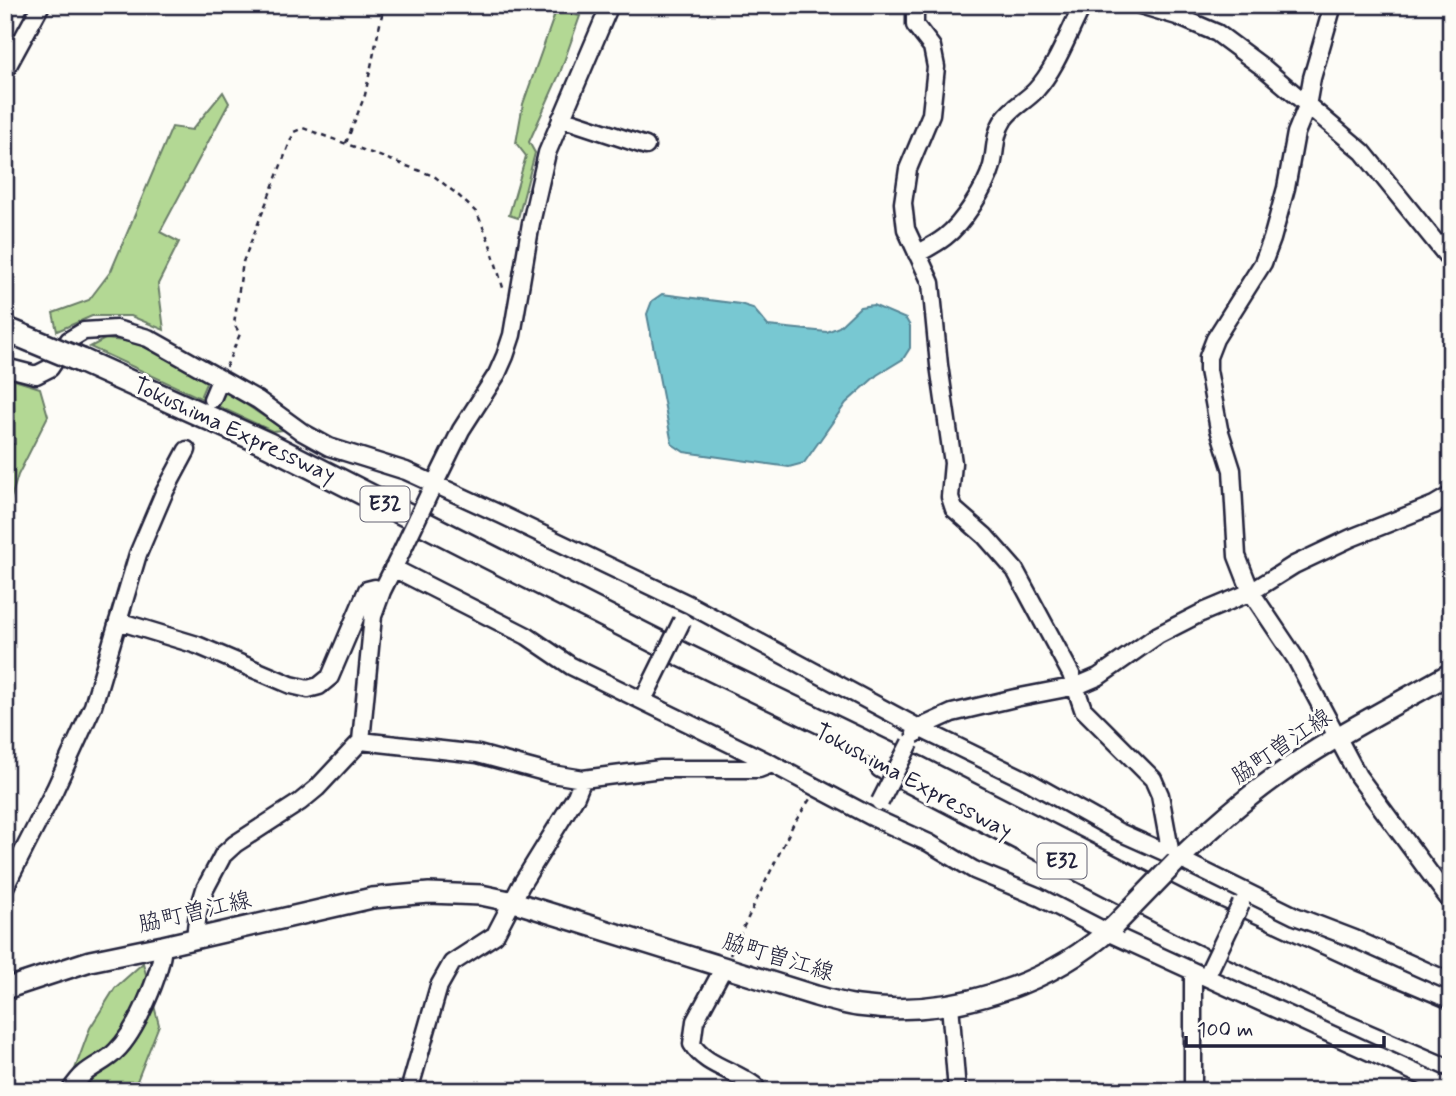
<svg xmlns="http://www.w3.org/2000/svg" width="1456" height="1096" font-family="Mynerve,'Klee One',sans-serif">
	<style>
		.green { fill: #b3d894; stroke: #6a7d68; stroke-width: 2 }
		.water { fill: #78c8d2; stroke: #568696; stroke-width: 2 }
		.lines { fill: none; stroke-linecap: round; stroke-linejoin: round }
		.minor-casing { stroke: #22223b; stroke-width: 21 }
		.major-casing { stroke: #22223b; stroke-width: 24 }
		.highway-casing { stroke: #22223b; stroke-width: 28 }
		.path { stroke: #22223b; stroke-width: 2.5; stroke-dasharray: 5 5; stroke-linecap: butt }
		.minor { stroke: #fdfcf7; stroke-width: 16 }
		.major { stroke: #fdfcf7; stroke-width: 19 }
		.highway { stroke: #fdfcf7; stroke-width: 23 }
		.minor-bridge-casing { stroke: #22223b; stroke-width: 21; stroke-linecap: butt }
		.major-bridge-casing { stroke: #22223b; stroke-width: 24; stroke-linecap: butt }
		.highway-bridge-casing { stroke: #22223b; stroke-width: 28; stroke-linecap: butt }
		.minor-bridge { stroke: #fdfcf7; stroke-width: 16 }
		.major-bridge { stroke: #fdfcf7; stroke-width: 19 }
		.highway-bridge { stroke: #fdfcf7; stroke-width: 23 }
		.labels { text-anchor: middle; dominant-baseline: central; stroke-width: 6; stroke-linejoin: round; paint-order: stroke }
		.shield { fill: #fdfcf7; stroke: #646373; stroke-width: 2 }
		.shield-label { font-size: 21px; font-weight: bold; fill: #22223b }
		.street-label { font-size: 23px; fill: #22223b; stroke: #fdfcf7 }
	</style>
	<rect width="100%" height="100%" fill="#fdfcf7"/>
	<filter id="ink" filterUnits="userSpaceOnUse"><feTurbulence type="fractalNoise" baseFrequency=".0143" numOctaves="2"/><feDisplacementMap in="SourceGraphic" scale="14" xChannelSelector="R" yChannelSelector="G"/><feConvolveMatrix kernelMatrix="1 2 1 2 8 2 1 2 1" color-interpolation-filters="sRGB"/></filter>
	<g filter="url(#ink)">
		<path class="green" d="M556,11L580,16L560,73L529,142L535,153L518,218L509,215L526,156L516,143L523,104Z
			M223,92L229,103L160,232L179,242L158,284L164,330L131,316H92L57,331L53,313L89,300L111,271L172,127L192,130Z
			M105,339L134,342L178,363L207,381L201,395L219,404L226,391L284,430L272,431L90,347Z
			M14,380L40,388L48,416L18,475L5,518V444H15Z
			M143,963L159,1025L133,1091H67L90,1028L115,988Z"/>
		<path class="water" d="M662,294L740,304L753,308L768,326L827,332L839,327L860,307L873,305L906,319L910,326V348L903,359L877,375L846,403L804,463L789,467L684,452L672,444L647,314L652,301Z"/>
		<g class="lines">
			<defs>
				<path id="minor" d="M915,5V25L932,47L936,67L931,114L908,169L903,203L906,229L931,283L939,365L953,463L950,497L954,509L985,536L1015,570L1071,674L1083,709L1153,779L1160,795L1171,855
					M1140,5L1177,16L1217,33L1264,68L1363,152L1451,261
					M1333,5L1312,78L1307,106L1296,133L1286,188L1272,239L1263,263L1215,339L1208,357V370L1219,429L1232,470L1237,556L1251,592L1296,659L1358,776L1451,902
					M5,71L41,5
					M561,118L646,146
					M917,254C926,249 936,244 945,237C962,224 986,188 992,166C996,150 994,134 1004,119C1012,107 1026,101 1036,90C1057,67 1068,33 1083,5
					M5,367L36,375L50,368L69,340L84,331L116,329L148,338L258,400L302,432L329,447L406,471L502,515L688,604L919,728L1024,779L1117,831L1171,855L1295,916L1355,939L1451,982
					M212,399L220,380
					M431,491L461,430L497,374L505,356L512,335L531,223L547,153L610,5
					M393,568L527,636L571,666L772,764L872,817L929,843L974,870L1039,897L1107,932L1451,1089
					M118,621L197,645L291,685L308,689L319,686L330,677L367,590L375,588L382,591
					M915,734L919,728L952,713L1015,698L1077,686L1098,677L1158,635L1201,613L1251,592L1294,565L1351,538L1434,505L1451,495
					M361,741L478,754L552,774L583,779L661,769H759L772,764
					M5,887L55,789L93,706L138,554L164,493L187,450
					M195,938L198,912L205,889L223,855L235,844L300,802L317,788L361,741L373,616L382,591L398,559
					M724,967L695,1021L692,1044C705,1066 735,1070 755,1086V1091
					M1193,972V1091
					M950,1004L957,1091
					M70,1091C74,1085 79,1078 84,1074C94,1065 107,1061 116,1051C136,1032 161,974 163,946
					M409,1091L439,986L452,963L495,935L521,885L576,796L583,779"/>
				<path id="major" d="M1176,862C1207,832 1239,803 1274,778C1330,738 1392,707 1451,673
					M5,989L90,961L163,946L372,898L429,893L481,895L514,902L816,996C830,1000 844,1004 858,1006C949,1018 1047,987 1114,926"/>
				<path id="highway" d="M82,361L269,445L683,655L917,768L1189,907L1349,981L1451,1024
					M882,766L1181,922L1342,998L1451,1045"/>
			</defs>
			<use href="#minor" class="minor-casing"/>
			<use href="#major" class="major-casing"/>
			<use href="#highway" class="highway-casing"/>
			<path class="path" d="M346,143L365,95L384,5
				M226,367L240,334L234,324L243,262L294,132L303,128L434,176L459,196L477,213L489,241L504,291
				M730,955L793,825L810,799"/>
			<use href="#minor" class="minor"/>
			<use href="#major" class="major"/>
			<use href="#highway" class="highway"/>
			<defs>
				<path id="minor-bridge" d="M399,557L429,494
					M647,692L682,621
					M880,802L910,743
					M1210,969L1241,904"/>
				<path id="major-bridge" d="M1114,926L1176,862"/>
				<path id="highway-bridge" d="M5,329L82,361"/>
			</defs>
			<use href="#minor-bridge" class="minor-bridge-casing"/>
			<use href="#major-bridge" class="major-bridge-casing"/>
			<use href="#highway-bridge" class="highway-bridge-casing"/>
			<use href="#minor-bridge" class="minor-bridge"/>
			<use href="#major-bridge" class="major-bridge"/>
			<use href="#highway-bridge" class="highway-bridge"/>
		</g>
	</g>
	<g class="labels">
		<g class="shield">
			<rect x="360.5" y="486.5" width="49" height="35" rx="5"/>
			<rect x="1037.5" y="843.5" width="49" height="35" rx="5"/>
		</g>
		<g class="shield-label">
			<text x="385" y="504">E32</text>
			<text x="1062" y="861">E32</text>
		</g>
		<g class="street-label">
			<text transform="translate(234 431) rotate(25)">Tokushima Expressway</text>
			<text transform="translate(1282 747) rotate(-34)">脇町曽江線</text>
			<text transform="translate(913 782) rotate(28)">Tokushima Expressway</text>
			<text transform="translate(195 913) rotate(-13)">脇町曽江線</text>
			<text transform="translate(778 958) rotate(17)">脇町曽江線</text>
		</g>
	</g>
	<rect width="1456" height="1096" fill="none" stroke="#fdfcf7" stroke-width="28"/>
	<rect x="14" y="14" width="1428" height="1068" fill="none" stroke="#22223b" stroke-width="2.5" filter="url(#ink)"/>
	<path d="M1186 1036v10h198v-10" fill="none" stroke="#22223b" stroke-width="3.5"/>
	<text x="1197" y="1036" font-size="21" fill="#22223b" stroke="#fdfcf7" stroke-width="5" paint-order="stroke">100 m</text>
</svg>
